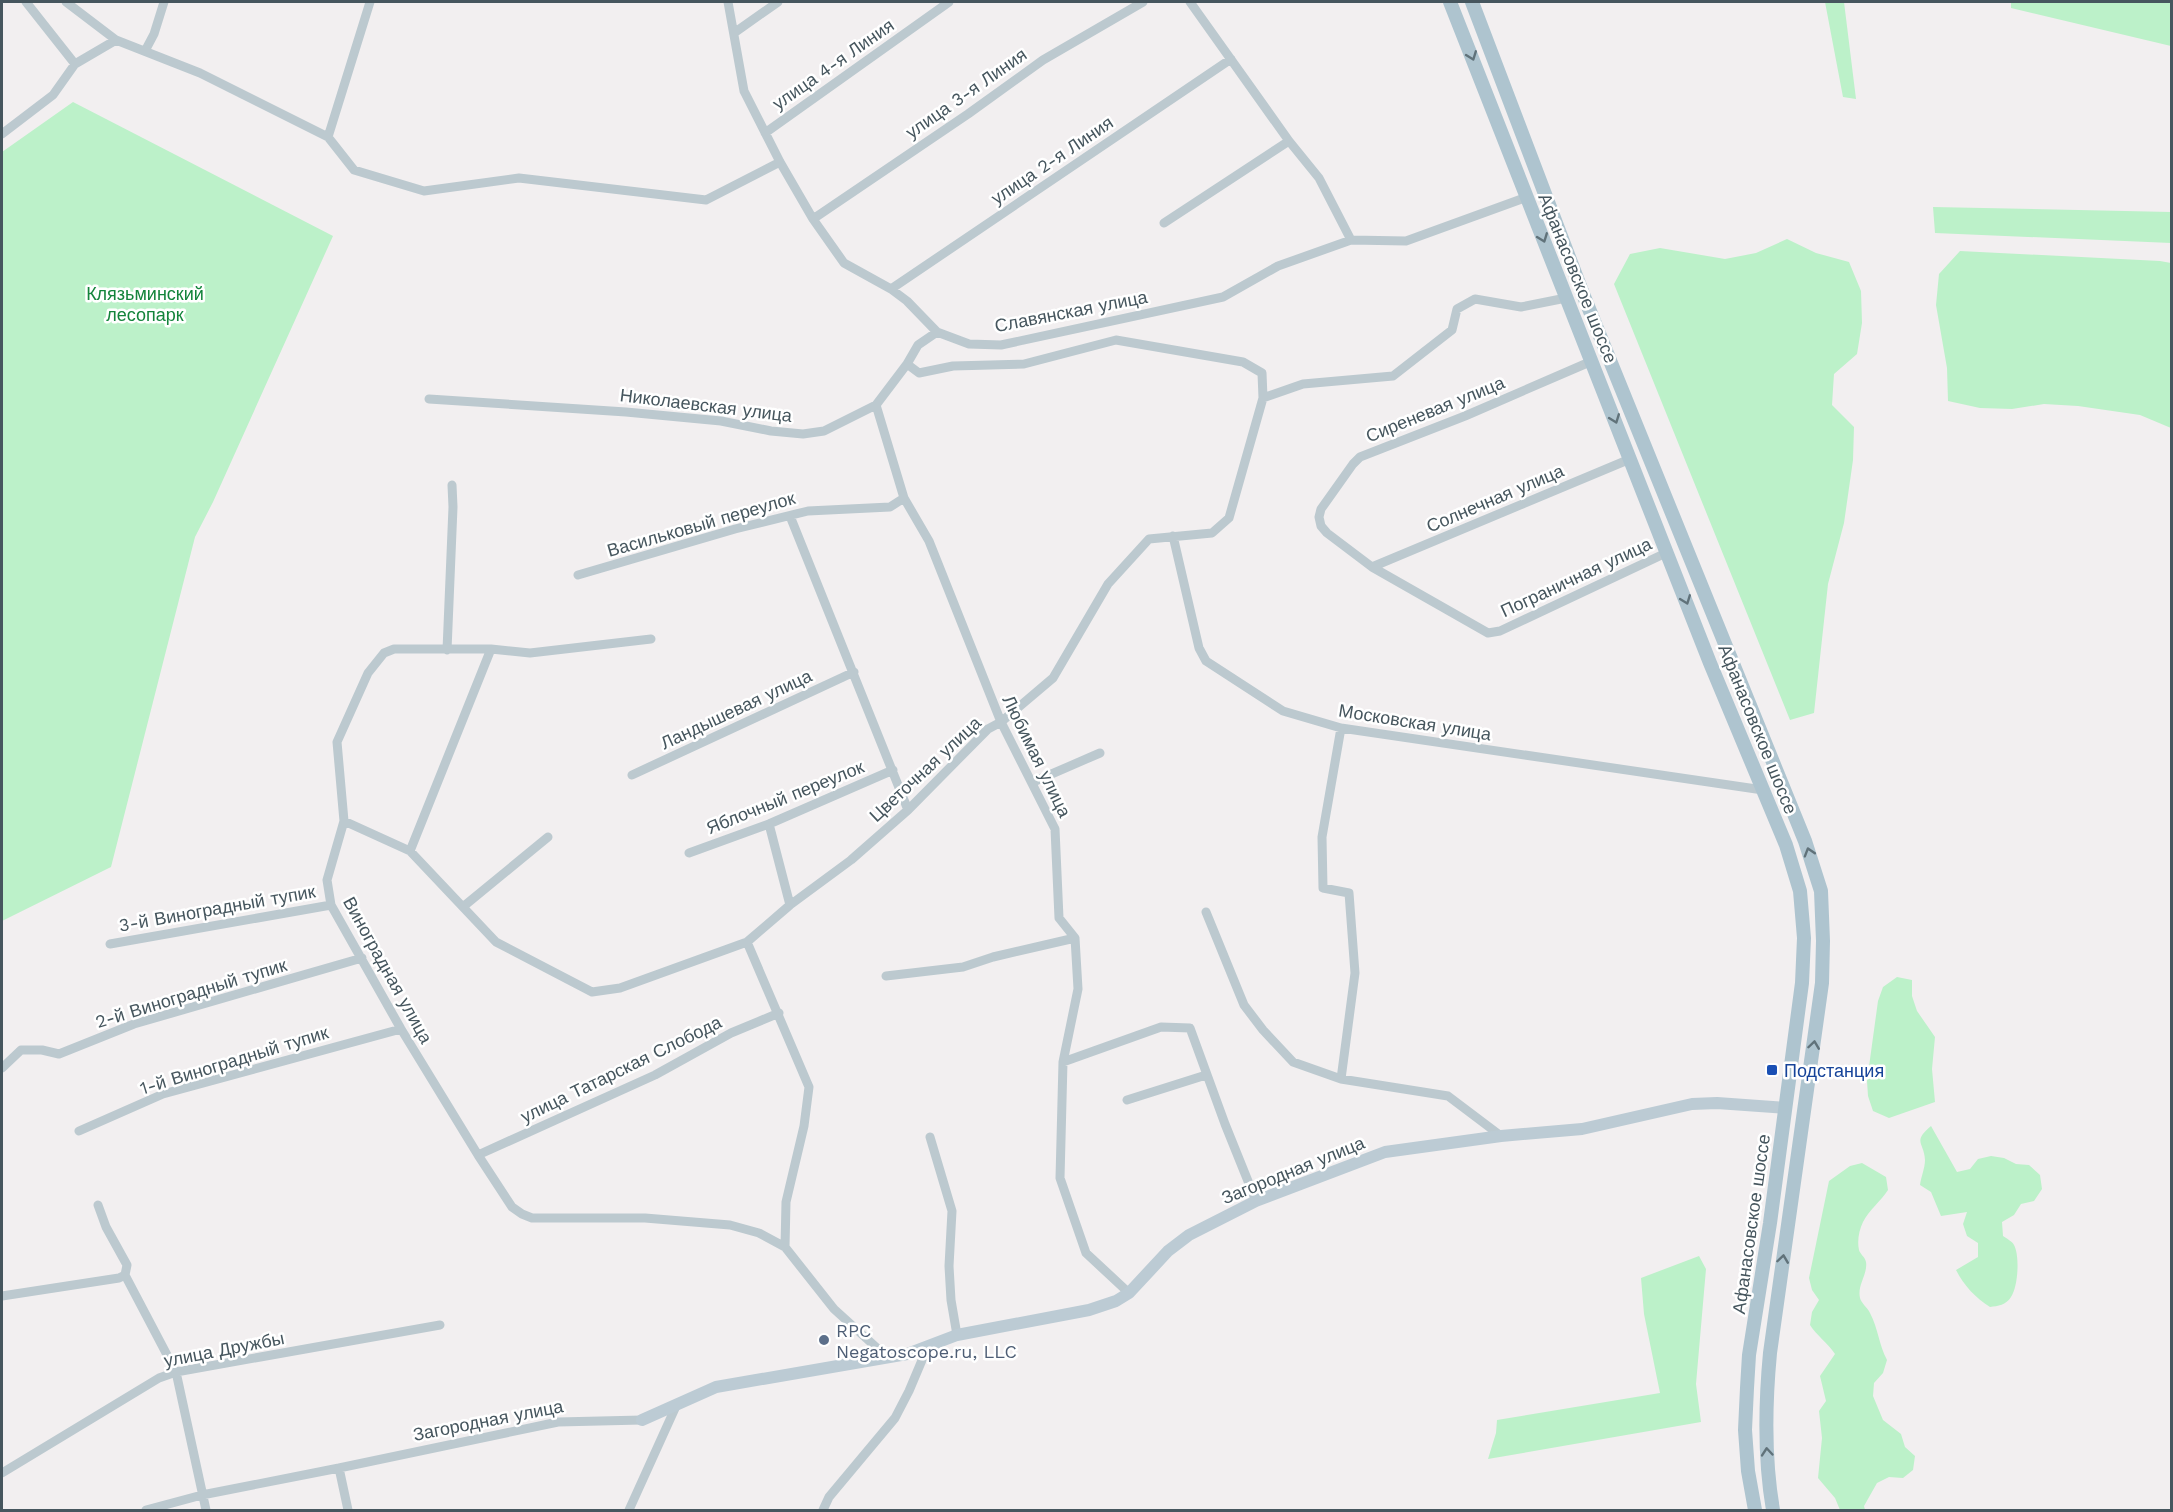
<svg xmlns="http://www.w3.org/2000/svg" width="2173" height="1512" font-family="'Work Sans',sans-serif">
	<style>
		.green { fill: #bcf1c9 }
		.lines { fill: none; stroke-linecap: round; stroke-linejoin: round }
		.street { stroke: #bcc9cf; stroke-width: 9 }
		.secondary { stroke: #bccbd4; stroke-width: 12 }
		.primary { stroke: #aec4cf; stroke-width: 14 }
		.oneway { stroke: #60727a }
		.transit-dot { fill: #1a4fb4; stroke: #fff; stroke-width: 2 }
		.service-dot { fill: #5c6f8a; stroke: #fff; stroke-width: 2 }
		.labels { text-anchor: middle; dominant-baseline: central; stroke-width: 5; stroke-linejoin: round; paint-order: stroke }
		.street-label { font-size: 18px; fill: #46565e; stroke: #fff }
		.park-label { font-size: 18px; fill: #13843b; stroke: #fff }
		.transit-label { font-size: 18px; fill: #164399; stroke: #fff; text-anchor: start }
		.service-label { font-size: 18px; fill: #4e5e75; stroke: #fff; text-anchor: start }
	</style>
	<rect width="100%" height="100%" fill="#f2eff0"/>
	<path class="green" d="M1825,2H1844L1856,99L1843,97Z
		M2011,2H2171V46L2011,8Z
		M73,102L333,236L213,502L195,537L111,867L2,921V152Z
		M1933,207L2171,212V243L1935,233Z
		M1787,239L1816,253L1849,262L1861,291L1862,323L1857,354L1834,374L1832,405L1854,427L1853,460L1844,523L1828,584L1814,713L1790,720L1614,284L1630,254L1660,248L1725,259L1756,253Z
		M1960,251L2160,261L2171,263V428L2140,415L2078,406L2044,404L2012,409L1980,408L1948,401L1947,368L1936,305L1939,274Z
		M1897,977L1912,980V996L1917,1011L1935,1037L1932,1069L1935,1102L1889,1118L1873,1111L1868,1096L1867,1081L1878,1001L1883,987Z
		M1931,1126L1957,1172L1970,1169L1978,1159L1991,1156L2004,1158L2016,1164L2029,1165L2040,1175L2042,1189L2034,1201L2021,1204L2014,1215L2002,1222L2003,1236C2007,1239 2012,1241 2014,1245C2020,1256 2018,1287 2011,1297C2006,1305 1998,1306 1990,1307C1976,1298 1964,1286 1956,1270L1978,1257V1243L1967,1236L1963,1224L1967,1212L1941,1216L1931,1192L1920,1185C1921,1177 1925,1168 1925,1160C1924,1142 1912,1142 1931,1126Z
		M1862,1163L1886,1177L1888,1190C1881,1201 1869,1210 1863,1222C1859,1230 1857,1241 1859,1250C1860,1254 1865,1257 1866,1262C1868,1274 1857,1285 1860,1298C1861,1303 1867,1307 1870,1313C1878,1328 1879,1345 1887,1360L1883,1373L1874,1383L1873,1396L1883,1420L1901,1434L1905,1447L1915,1456L1913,1470L1903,1478L1889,1477L1877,1483L1864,1506L1865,1510H1840L1835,1498L1818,1478L1822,1438L1819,1411L1826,1401L1820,1376L1835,1354C1827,1342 1817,1336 1810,1325L1812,1312L1819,1300L1812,1290L1809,1278L1829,1181L1850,1166Z
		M1699,1256L1706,1269L1696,1384L1701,1422L1488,1459L1496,1433L1497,1420L1660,1393L1644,1314L1641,1278Z"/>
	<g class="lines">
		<path class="street" d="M26,2L75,64L116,40
			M66,2L116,40L200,73L328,137L354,170L424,191L519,178L706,200L780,162
			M728,2L744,91L780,162L813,219L844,263L891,289L907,301L937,332L969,344L1001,345L1223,297L1278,266L1351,240L1406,241L1527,197
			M1190,2L1289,141L1319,178L1351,240
			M734,33L778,2
			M145,51L154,34L164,2
			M765,133L949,2
			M2,134L53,95L75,64
			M328,137L370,2
			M813,219L968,114L1043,60L1143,2
			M1164,223L1289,141
			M891,289L1231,59
			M1592,361L1465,416L1360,457L1353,464L1321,509L1319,517L1321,526L1327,533L1372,567L1488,633L1500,631L1668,552
			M1263,398L1303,384L1393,376L1452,330L1457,309L1475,299L1521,307L1566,298
			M429,399L626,412L721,421L771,431L803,434L824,431L876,405L907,364L918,345L937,332
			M876,405L904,498L929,541L1001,722L1055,829L1059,918L1075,938L1078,989L1063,1062L1060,1178L1086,1253L1129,1293
			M790,516L908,810
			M1173,536L1199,648L1206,661L1283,711L1341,728L1763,790
			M1372,567L1630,459
			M578,575L735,529L808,511L890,507L904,498
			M651,639L530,653L491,649H394L384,653L368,673L337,742L344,821L327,880L331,905L401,1029L478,1155L512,1207L522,1214L532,1218H645L730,1225L759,1233L785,1247
			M447,650L453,507L452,485
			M632,775L854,672
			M1033,782L1100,753
			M344,821L410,851L496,942L592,992L620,988L747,942L790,905L851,860L908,810L988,729L1001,722L1053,678L1108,584L1149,539L1212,533L1229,518L1263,398L1262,373L1243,362L1116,340L1024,364L953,366L919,373L907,364
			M769,824L790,905
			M410,851L491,649
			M689,853L769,824L893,770
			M464,906L548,837
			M1206,912L1244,1005L1263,1030L1293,1062L1341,1079L1448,1096L1501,1136
			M747,942L809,1087L804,1126L786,1202L785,1247L834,1309L888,1358
			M110,944L331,905
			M886,976L963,967L993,957L1075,938
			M1063,1062L1161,1027L1190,1028L1225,1124L1256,1201
			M2,1068L21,1050H42L59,1054L134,1024L362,958
			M1341,1079L1355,973L1349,893L1323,888L1322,837L1341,728
			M1127,1100L1206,1075
			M79,1131L163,1094L401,1029
			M930,1137L952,1211L949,1266L951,1300L957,1335
			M478,1155L655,1075L731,1033L779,1013
			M125,1275L176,1372L206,1510
			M2,1296L119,1278L125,1275L127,1265L106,1227L98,1205
			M339,1468L348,1510
			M2,1473L159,1378L176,1372L440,1325
			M146,1510L202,1495L339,1468L558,1422L642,1420
			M629,1510L677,1404
			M823,1510L829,1497L895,1418L909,1391L928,1346"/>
		<path class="secondary" d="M642,1420L716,1387L907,1354L957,1335L1089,1310L1116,1301L1129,1293L1168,1251L1189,1235L1256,1201L1385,1152L1501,1136L1582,1129L1692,1104L1717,1103L1786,1108"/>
		<path class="primary" d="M1450,2L1710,663L1786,845L1800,891L1804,938L1802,983L1770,1223L1749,1355L1747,1388L1745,1430L1748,1471L1755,1510
			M1472,2L1583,294L1805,841L1821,891L1823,941L1822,983L1770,1353C1765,1406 1764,1458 1773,1510"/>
	</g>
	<defs><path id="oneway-chevron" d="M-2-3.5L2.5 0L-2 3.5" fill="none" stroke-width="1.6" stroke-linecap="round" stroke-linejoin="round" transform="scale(1.5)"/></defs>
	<g class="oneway">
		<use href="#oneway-chevron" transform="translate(1472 56) rotate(69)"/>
		<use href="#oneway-chevron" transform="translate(1543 238) rotate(69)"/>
		<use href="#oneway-chevron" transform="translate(1615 419) rotate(69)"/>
		<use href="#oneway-chevron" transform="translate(1686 600) rotate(69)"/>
		<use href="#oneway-chevron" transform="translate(1809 852) rotate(-107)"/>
		<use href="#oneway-chevron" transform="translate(1814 1045) rotate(-82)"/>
		<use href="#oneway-chevron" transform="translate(1783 1259) rotate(-82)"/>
		<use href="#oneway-chevron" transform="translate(1767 1452) rotate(-95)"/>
	</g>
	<rect class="transit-dot" x="1766" y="1064" width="12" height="12" rx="3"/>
	<circle class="service-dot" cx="824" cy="1340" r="6"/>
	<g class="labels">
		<g class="street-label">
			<text transform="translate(833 64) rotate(-35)">улица 4-я Линия</text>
			<text transform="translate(966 93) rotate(-35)">улица 3-я Линия</text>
			<text transform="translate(1052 160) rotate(-34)">улица 2-я Линия</text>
			<text transform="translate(1578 278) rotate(68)">Афанасовское шоссе</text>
			<text transform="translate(1071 311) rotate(-11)">Славянская улица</text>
			<text transform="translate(706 405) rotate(7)">Николаевская улица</text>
			<text transform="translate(1435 409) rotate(-22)">Сиреневая улица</text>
			<text transform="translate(1495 498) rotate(-23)">Солнечная улица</text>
			<text transform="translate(701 524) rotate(-16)">Васильковый переулок</text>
			<text transform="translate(1576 577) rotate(-25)">Пограничная улица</text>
			<text transform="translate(736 709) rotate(-25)">Ландышевая улица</text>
			<text transform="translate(1415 722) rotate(9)">Московская улица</text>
			<text transform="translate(1758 729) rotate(68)">Афанасовское шоссе</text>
			<text transform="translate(1037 756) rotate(64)">Любимая улица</text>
			<text transform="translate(925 769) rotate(-43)">Цветочная улица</text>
			<text transform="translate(785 797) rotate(-22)">Яблочный переулок</text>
			<text transform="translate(217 908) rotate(-10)">3-й Виноградный тупик</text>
			<text transform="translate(388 970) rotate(61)">Виноградная улица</text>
			<text transform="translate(191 993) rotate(-17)">2-й Виноградный тупик</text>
			<text transform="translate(234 1060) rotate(-17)">1-й Виноградный тупик</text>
			<text transform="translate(621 1069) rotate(-26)">улица Татарская Слобода</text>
			<text transform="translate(1293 1170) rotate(-22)">Загородная улица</text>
			<text transform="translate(1751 1224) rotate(-82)">Афанасовское шоссе</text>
			<text transform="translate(224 1349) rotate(-11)">улица Дружбы</text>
			<text transform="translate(488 1420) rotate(-11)">Загородная улица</text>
		</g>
		<g class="park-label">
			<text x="145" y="293">Клязьминский<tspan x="145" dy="21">лесопарк</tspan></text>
		</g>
		<g class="transit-label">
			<text x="1784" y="1070">Подстанция</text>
		</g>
		<g class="service-label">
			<text x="836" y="1330">RPC<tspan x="836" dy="21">Negatoscope.ru, LLC</tspan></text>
		</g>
	</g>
	<rect width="2173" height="1512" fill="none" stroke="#46565e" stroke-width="6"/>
</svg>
